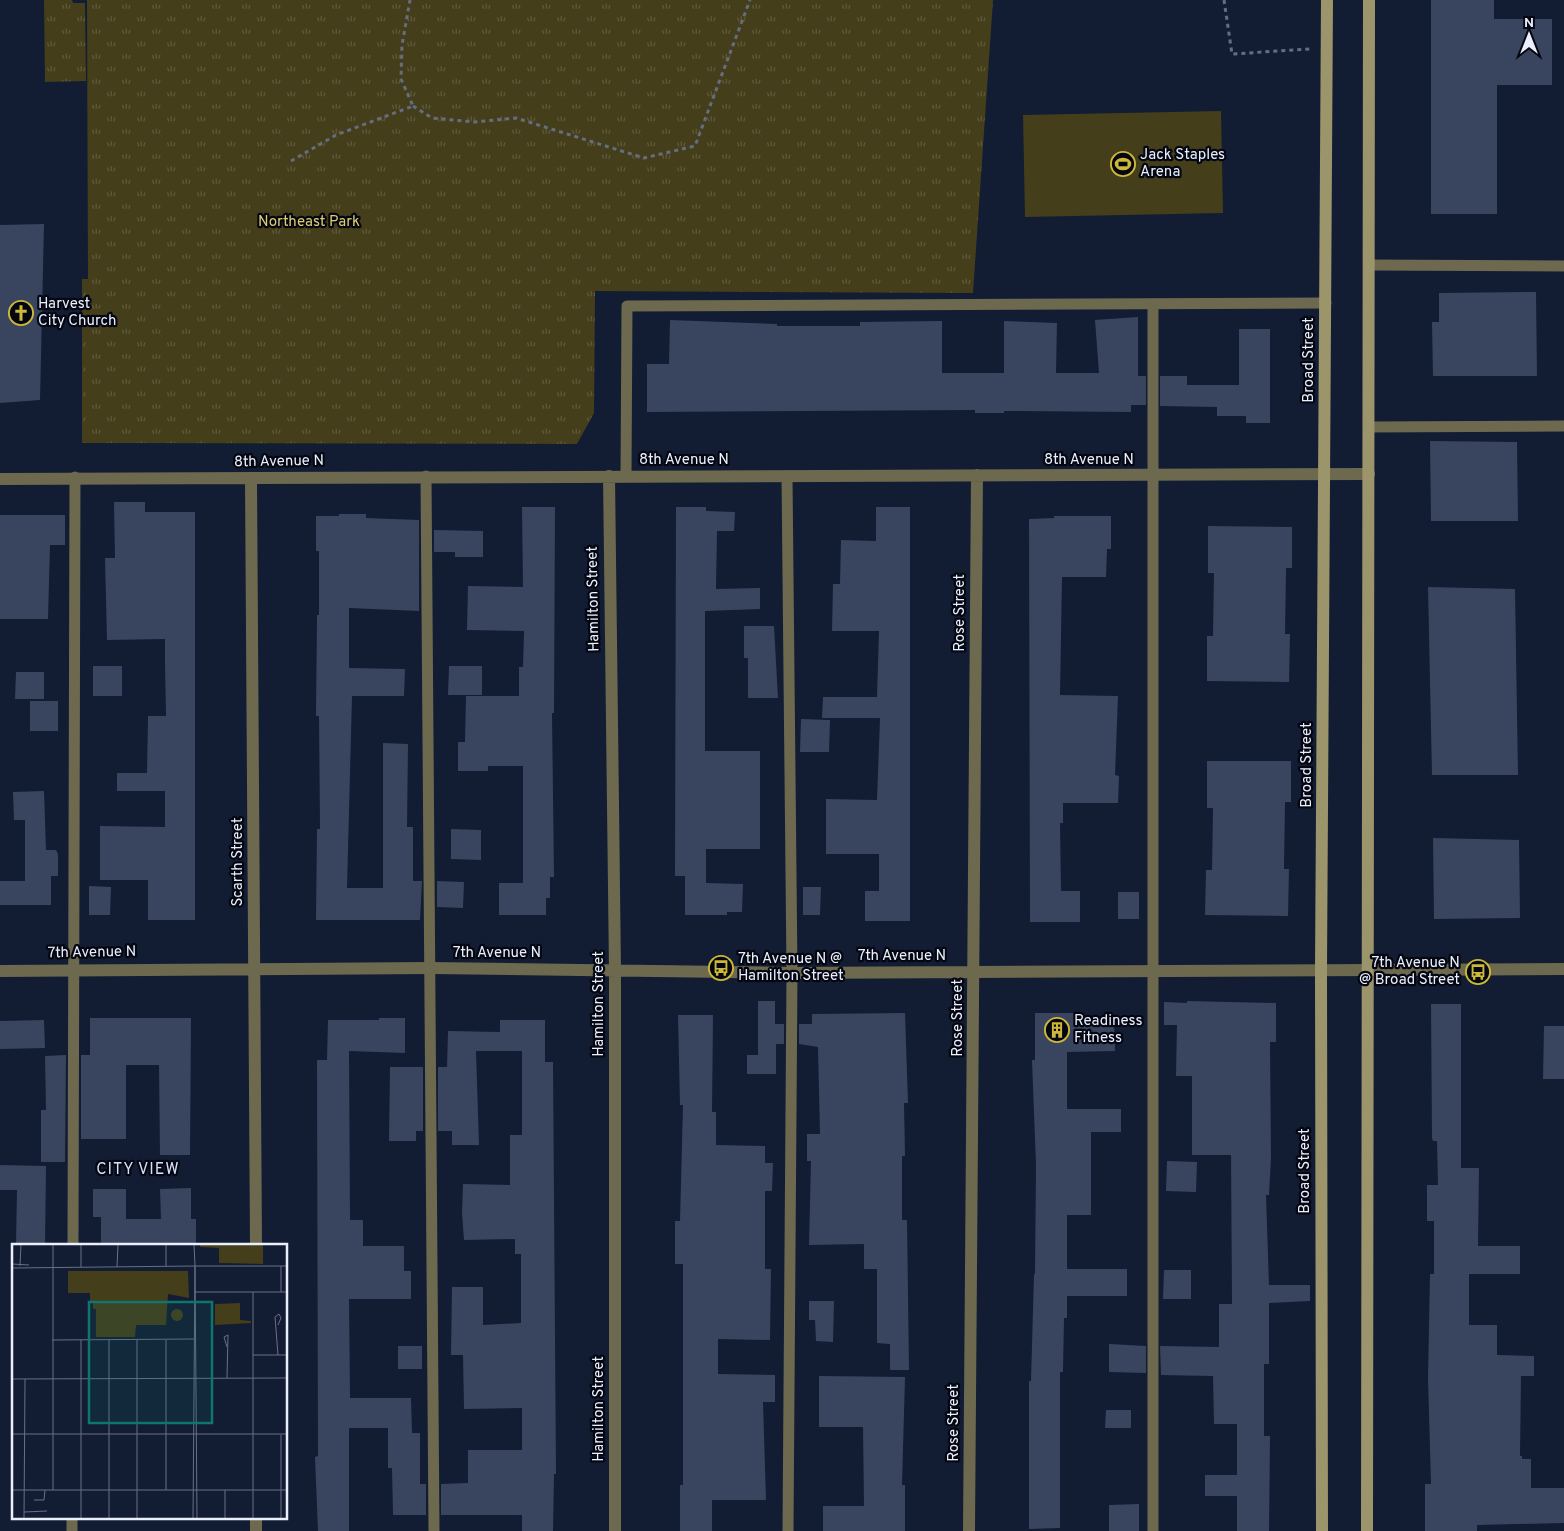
<svg xmlns="http://www.w3.org/2000/svg" width="1564" height="1531" font-family="Overpass,sans-serif">
	<style>
		.grass { fill: #453e1a }
		.park { fill: url(#park-tufts) }
		.building { fill: #39455f }
		.lines { fill: none; stroke-linecap: round; stroke-linejoin: round }
		.path { stroke: #656e81; stroke-width: 3; stroke-dasharray: 4 4; stroke-linecap: butt }
		.lane { stroke: #6d694f; stroke-width: 11 }
		.street { stroke: #6d694f; stroke-width: 12 }
		.secondary { stroke: #9c946b; stroke-width: 12 }
		.labels { text-anchor: middle; dominant-baseline: central; stroke-width: 4.5; stroke-linejoin: round; paint-order: stroke }
		.poi-label { font-size: 15px; fill: #e9effd; stroke: #040711; text-anchor: start }
		.park-label { font-size: 15px; fill: #dfce71; stroke: #040711 }
		.street-label { font-size: 15px; fill: #e9effd; stroke: #040711 }
		.neighbourhood-label { font-size: 16px; letter-spacing: 1px; fill: #d6e2fd; stroke: #040711 }
		.inset-road { fill: none; stroke: #687084; stroke-width: 1 }
		.view { fill: #0f766e; fill-opacity: 0.15; stroke: #0f766e; stroke-width: 2.5 }
		.inset-edge { fill: none; stroke: #e9effd; stroke-width: 2.5 }
	</style>
	<defs>
		<pattern id="park-tufts" width="24" height="20" patternUnits="userSpaceOnUse" patternTransform="scale(1.25)"><rect width="24" height="20" fill="#453e1a"/><path d="M3 7l-1-3M5 7V3M7 7l1-3M15 17l-1-3M17 17v-4M19 17l1-3" fill="none" stroke="#605a3c"/></pattern>
	</defs>
	<rect width="100%" height="100%" fill="#121c33"/>
	<path class="grass" d="M1221,111L1223,213L1025,217L1023,115Z"/>
	<path class="park" d="M44,0H72L73,3H85L86,81L45,82Z
		M87,0H993L973,293L595,291L594,413L577,444L82,443V279H88Z"/>
	<path class="building" d="M1431,0H1494V19H1552V85H1497V214H1431Z
		M44,224L40,400L0,403V225Z
		M1536,292L1537,376H1433L1432,322H1439V293Z
		M1138,317V376H1146V405H1131V412L1004,411V413H975V410L647,412V364H669L670,320L777,324V326H860V322L942,321V373H1004V321L1057,323L1056,373H1099L1095,320Z
		M1239,329H1270V423H1246V416H1217V407L1160,406V376H1187V385H1239Z
		M1430,441L1517,442L1518,521H1431Z
		M114,502H145V512H195V920H148V880H100V826L165,827V791H117V773H147L148,716H166L165,664V639L107,640L105,558H115Z
		M522,507H555L554,713H552L554,877H550V898H546V915H499V883H523V766H488V771H458V742H465L466,696H519V667H523L524,631L467,630L468,586L523,587Z
		M676,507H706V511L735,512L734,531H717L716,589L760,588V609L705,611V751H760V849H706V883L743,884L742,912H727V915H685V876H675Z
		M876,507H910V921H865V891H879V854H826V799L877,800L880,718H822L823,697H877L879,631H832L833,584H840L841,540L876,541Z
		M339,514H366V518L419,520V611L349,608V668L405,669L404,696H352L347,888H383V743L408,744L407,827H413V881H422L420,920H316L317,829H320L319,716H316L317,615H319V551H316V516H339Z
		M0,515H65V545H50L48,619H0Z
		M1054,516H1111V549H1107L1106,577H1062L1060,695L1118,696L1115,775L1119,776L1118,803H1063V823H1060L1061,891H1080V922H1030L1029,519L1054,518Z
		M1208,526L1292,527V568H1286L1285,634H1290L1289,682L1207,681V636H1213L1214,573H1208Z
		M434,530L483,531V557H455V552H434Z
		M1428,587L1515,589L1518,775H1432Z
		M744,626H774L778,698H748V658H744Z
		M93,666H122V696H93Z
		M449,666H482V695H448Z
		M16,672H44V699H15Z
		M30,701H58V731H30Z
		M801,719L830,720L829,752H800Z
		M1207,761H1291V802H1285L1284,869H1289L1288,916L1205,915L1206,870H1212L1213,808H1207Z
		M44,791L46,850H56L58,854V876H51V905H0V881H25V820H14L13,792Z
		M451,829L481,830V860L451,859Z
		M1433,838L1519,840L1520,918L1434,919Z
		M437,881L464,882L463,908L437,907Z
		M89,886L111,887L110,915H89Z
		M803,887H821L820,915H803Z
		M1118,892H1139V919H1118Z
		M758,1001H775V1024H784V1044H776V1074H747V1055H758Z
		M1187,1001L1276,1003V1042H1270L1271,1158L1269,1195H1266L1269,1285H1310V1301L1269,1303V1364H1264V1436H1270L1269,1531H1237V1496H1205V1475H1237V1424H1214L1213,1376L1161,1375L1160,1346L1219,1347V1304H1232L1231,1155H1192V1076H1176L1177,1025H1164V1002L1187,1003Z
		M1431,1004H1461V1168H1479L1478,1246H1520V1274H1469V1325H1497V1355L1534,1356V1376H1521L1520,1456H1522V1459H1531V1488H1564V1523L1477,1525V1531H1425V1484H1431L1428,1378L1430,1274H1434V1221H1427V1185H1438L1437,1141H1433L1432,1138Z
		M905,1013L908,1103H904L905,1156H902V1220H907L909,1370H890V1344L877,1343V1269H864V1244L809,1245L811,1161H807V1134H820L818,1047L799,1044V1024H812V1014Z
		M1035,1013H1080V1022L1114,1021L1115,1051L1067,1052V1109H1121V1132H1091V1215H1067V1269H1127V1296H1067V1318H1064L1063,1372H1060V1528L1029,1529V1381H1031L1034,1274H1035L1036,1165L1032,1060H1035Z
		M678,1015H713L712,1112H716V1145L765,1146V1163H773L772,1191H765V1269H771L770,1340L718,1339V1374L775,1375V1402H763L766,1500H712V1531H680V1485H683V1264H675V1221H680L683,1105H680Z
		M90,1018H191L190,1155H160L159,1065H126V1139H81V1055H90Z
		M379,1018H405V1053L349,1051L350,1220H363V1246H404V1271H411V1299H349L350,1398H411L412,1433H420V1484H426V1515H393L392,1468H388V1428H349V1531H318L315,1457L318,1456L317,1060H327L328,1020H379Z
		M44,1020L45,1048L0,1049V1021Z
		M500,1020H545V1062H553L556,1474H554L553,1531H522V1515H441V1484L468,1483V1450H522V1408L464,1409L463,1355H451L452,1287H483V1325L521,1323V1254H515V1239L464,1240L462,1213L463,1184L510,1185V1135H522V1051H476L479,1145H452V1131H438V1067H447L448,1031L500,1032Z
		M1544,1026H1564V1079H1543Z
		M66,1055L65,1162H41V1110H46L45,1056Z
		M390,1067H423V1131H416V1141H389Z
		M1167,1161L1197,1162L1196,1192L1166,1191Z
		M0,1165L46,1166L45,1245H16L17,1190H0Z
		M191,1188V1219H196V1245H101V1217H93V1189H126V1219H161L160,1189Z
		M1164,1270H1191V1299H1163Z
		M809,1301H834L833,1342L816,1341L815,1320H809Z
		M1109,1344L1146,1346V1373L1109,1372Z
		M398,1346H422V1369H398Z
		M819,1376L905,1377L902,1485H905V1531H823V1506H864L863,1427H819Z
		M1106,1410H1131V1428H1105Z
		M1139,1504V1531H1109V1505Z"/>
	<g class="lines">
		<path class="path" d="M1224,0L1232,54L1310,49
			M413,106L432,118L474,122L516,118L644,158L695,146L750,0
			M291,161L336,135L413,106L401,79L402,45L410,0"/>
		<path class="lane" d="M1369,265L1564,266
			M1369,427L1564,426
			M426,476L434,1531
			M626,476L627,306L1326,303
			M787,476L792,973L788,1531
			M73,1245L75,477
			M72,1531V1517
			M1153,1531V304"/>
		<path class="street" d="M609,476L615,970V1531
			M0,479L1369,474
			M251,479L256,1245
			M0,971L431,968L792,973L1564,969
			M256,1517V1531
			M969,1531L977,475"/>
		<path class="secondary" d="M1322,1531L1321,970L1327,0
			M1367,1531L1369,0"/>
	</g>
	<defs>
		<symbol id="stadium-ring" viewBox="-11 -11 22 22"><circle r="9.5" fill="#040711" stroke="#ceb837" stroke-width="1.5"/><path d="M0-5a6.5 5 0 1 0 0 10a6.5 5 0 1 0 0-10ZM-3.5-1.8h7v3.6h-7Z" fill="#ceb837"/></symbol>
		<symbol id="church-ring" viewBox="-11 -11 22 22"><circle r="9.5" fill="#040711" stroke="#ceb837" stroke-width="1.5"/><path d="M-1.2-6h2.4v3.5h3.3v2.4h-3.3V6h-2.4V-.1h-3.3v-2.4h3.3Z" fill="#ceb837"/></symbol>
		<symbol id="bus-ring" viewBox="-11 -11 22 22"><circle r="9.5" fill="#040711" stroke="#ceb837" stroke-width="1.5"/><path d="M-5-6H5V4H4V6H2V4H-2V6H-4V4H-5ZM-3.5-4V0h7V-4ZM-3.5 1.2v1.5H-2V1.2ZM2 1.2v1.5H3.5V1.2Z" fill="#ceb837"/></symbol>
		<symbol id="building-ring" viewBox="-11 -11 22 22"><circle r="9.5" fill="#040711" stroke="#ceb837" stroke-width="1.5"/><path d="M-4-6H4V6H1V3H-1V6H-4ZM-2.5-4.3h1.7v1.8h-1.7ZM.8-4.3h1.7v1.8H.8ZM-2.5-1h1.7V.8h-1.7ZM.8-1h1.7V.8H.8Z" fill="#ceb837"/></symbol>
	</defs>
	<g fill-rule="evenodd">
		<use href="#stadium-ring" x="1109" y="150" width="28" height="28"/>
		<use href="#church-ring" x="7" y="299" width="28" height="28"/>
		<use href="#bus-ring" x="707" y="954" width="28" height="28"/>
		<use href="#bus-ring" x="1464" y="958" width="28" height="28"/>
		<use href="#building-ring" x="1043" y="1016" width="28" height="28"/>
	</g>
	<g class="labels">
		<g class="poi-label">
			<text x="1140" y="155">Jack Staples<tspan x="1140" dy="17">Arena</tspan></text>
			<text x="38" y="304">Harvest<tspan x="38" dy="17">City Church</tspan></text>
			<text x="738" y="959">7th Avenue N @<tspan x="738" dy="17">Hamilton Street</tspan></text>
			<text x="1460" y="963" text-anchor="end">7th Avenue N<tspan x="1460" dy="17">@ Broad Street</tspan></text>
			<text x="1074" y="1021">Readiness<tspan x="1074" dy="17">Fitness</tspan></text>
		</g>
		<g class="park-label">
			<text x="309" y="222">Northeast Park</text>
		</g>
		<g class="street-label">
			<text transform="translate(1309 360) rotate(-90)">Broad Street</text>
			<text x="684" y="460">8th Avenue N</text>
			<text x="1089" y="460">8th Avenue N</text>
			<text transform="translate(279 462) rotate(-1)">8th Avenue N</text>
			<text transform="translate(594 599) rotate(-91)">Hamilton Street</text>
			<text transform="translate(960 613) rotate(-90)">Rose Street</text>
			<text transform="translate(1307 765) rotate(-90)">Broad Street</text>
			<text transform="translate(238 862) rotate(-90)">Scarth Street</text>
			<text transform="translate(92 953) rotate(-1)">7th Avenue N</text>
			<text x="497" y="953">7th Avenue N</text>
			<text x="902" y="956">7th Avenue N</text>
			<text transform="translate(599 1004) rotate(-90)">Hamilton Street</text>
			<text transform="translate(958 1018) rotate(-90)">Rose Street</text>
			<text transform="translate(1305 1171) rotate(-90)">Broad Street</text>
			<text transform="translate(599 1409) rotate(-90)">Hamilton Street</text>
			<text transform="translate(954 1423) rotate(-90)">Rose Street</text>
		</g>
		<g class="neighbourhood-label">
			<text x="138" y="1170">CITY VIEW</text>
		</g>
	</g>
	<g transform="translate(12 1244)">
		<rect width="275" height="275" fill="#121c33"/>
		<path d="M56,27H84V58H78V49H56ZM159 71a6 6 0 1 1 12 0a6 6 0 1 1-12 0Z" fill="#453e1a"/>
		<path d="M188,0H251V20L207,19V4L188,3ZM84,27H176L177,54L156,50L154,81H124L123,93H84V65H81V57L84,58ZM228,59V76L239,77V79L203,81V60Z" fill="#453e1a"/>
		<path class="inset-road" d="M41,0V246M69,0V23M182,0L183,22H275M0,20L17,21M8,22L9,0M154,22V0M183,22L185,275M105,23L106,0M0,24L183,22M183,48H275M269,48V22M266,81L269,74L267,70L263,73L266,111M40,96L182,95M69,96V275M125,96V275M241,111H275M215,134L216,91L212,93L215,103M0,135L275,134M0,190H275M269,191V275M0,246H275M154,246V96M213,246V275M22,256H32L33,246M12,268L35,267M12,275L13,135M97,275V96M181,275L183,22M241,275V48"/>
		<path class="view" d="M77,58H200V179H77Z"/>
		<rect width="275" height="275" class="inset-edge"/>
	</g>
	<g transform="translate(1529 35)" stroke="#040711" stroke-width="4" paint-order="stroke">
	<path d="M0-4L9 19L0 12L-9 19Z" fill="#e9effd"/>
	<text y="-8" font-size="14" font-weight="bold" text-anchor="middle" fill="#e9effd">N</text>
	</g>
</svg>
